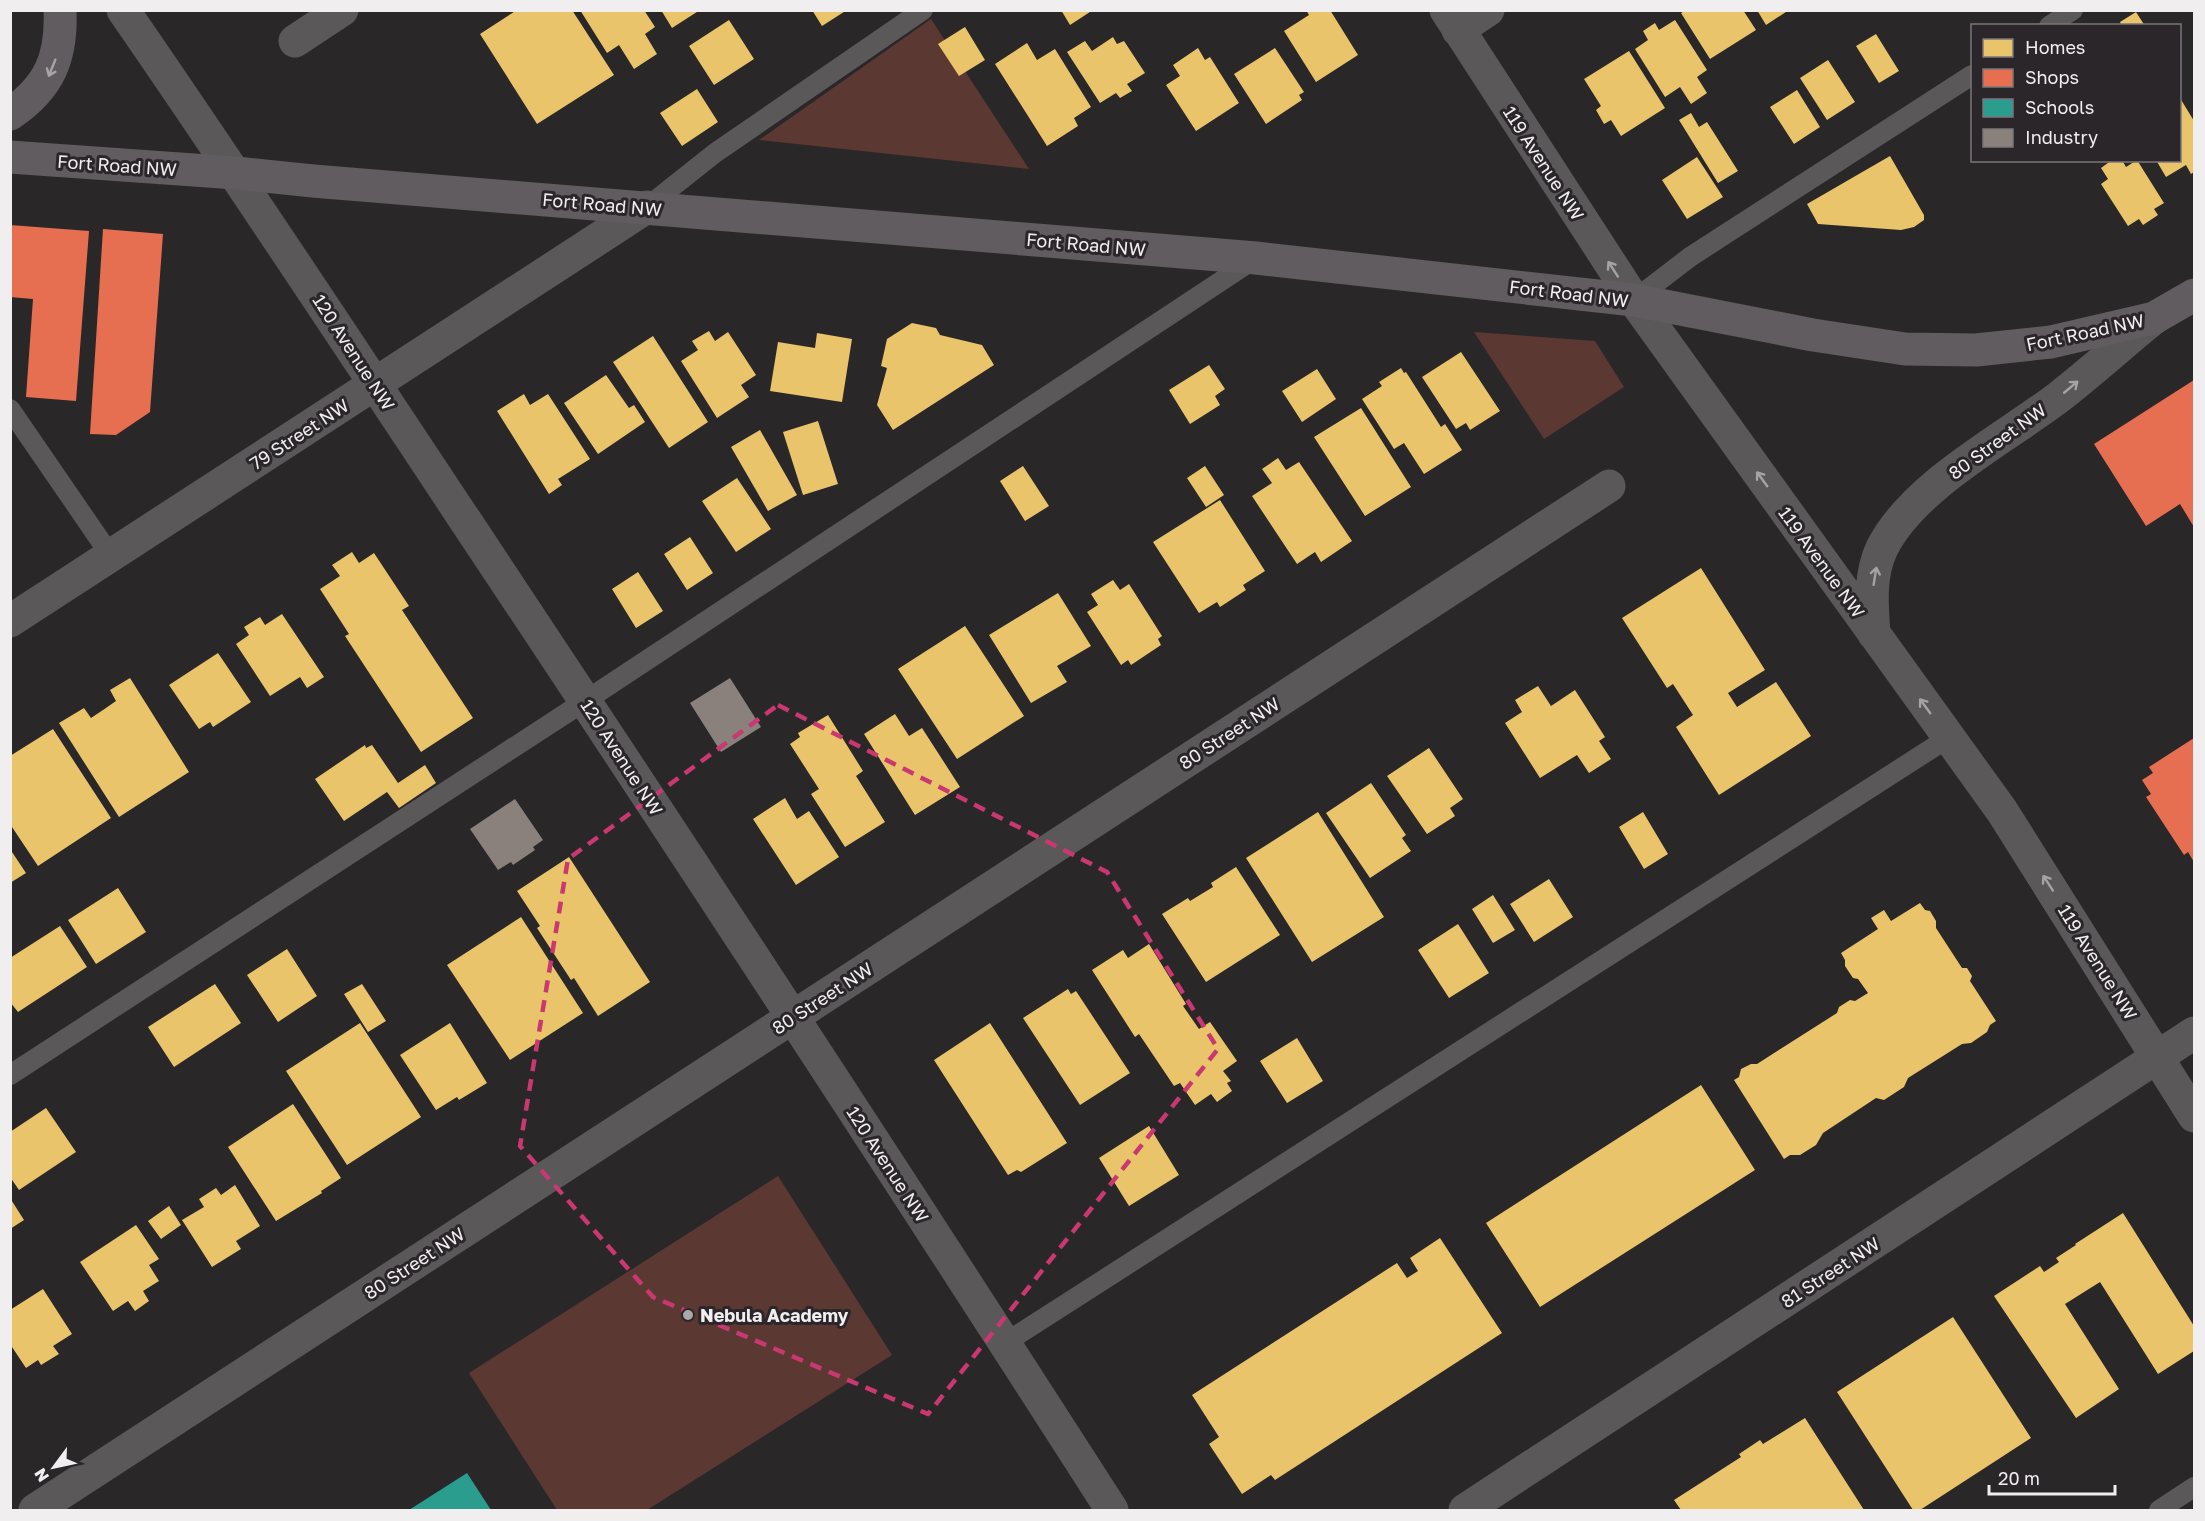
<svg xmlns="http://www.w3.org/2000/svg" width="2205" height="1521" font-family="'Golos Text',sans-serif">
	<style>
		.green { fill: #5c3833 }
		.homes { fill: #e9c46a }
		.shops { fill: #e76f51 }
		.schools { fill: #2a9d8f }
		.industry { fill: #8a817c }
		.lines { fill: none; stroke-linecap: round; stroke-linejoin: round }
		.lane { stroke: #5a5859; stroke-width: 20 }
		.street { stroke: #5a5859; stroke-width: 33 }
		.secondary { stroke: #605c60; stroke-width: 33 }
		.oneway { stroke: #a8a5a8 }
		.oneway2 { stroke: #a6a3a4 }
		.marked { fill: none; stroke: #c93871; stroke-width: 4.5; stroke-dasharray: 12 8; stroke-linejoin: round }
		.poi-dot { fill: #aba8aa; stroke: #2b262a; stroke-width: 2 }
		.labels { text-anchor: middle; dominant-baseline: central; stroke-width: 6; stroke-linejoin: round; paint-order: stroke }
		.street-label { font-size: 18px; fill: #f1eef0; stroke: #2b262a }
		.poi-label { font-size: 18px; font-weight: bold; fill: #f1eef0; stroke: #2b262a; text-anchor: start }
	</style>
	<rect width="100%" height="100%" fill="#2a2729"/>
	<path class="green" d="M931,19L1029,169L759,140Z
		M1474,332L1595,341L1624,387L1544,439Z
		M778,1176L892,1355L647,1510H557L469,1373Z"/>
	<path class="homes" d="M517,10H572L614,75L537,124L480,34Z
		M580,10H644L655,27L645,34L657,54L634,69L619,45L607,53Z
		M661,10H700L672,28Z
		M812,10H847L822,26Z
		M1061,10H1093L1070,25Z
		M1306,10H1330L1358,55L1316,82L1284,31L1309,15Z
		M1686,10H1743L1756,30L1710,59L1681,13Z
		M1757,10H1789L1766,25Z
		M2136,12L2145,26H2122L2120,22Z
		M729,20L754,59L714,85L689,46Z
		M1675,20L1707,70L1697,77L1707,93L1691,104L1680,87L1665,97L1635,49L1648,40L1643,31L1655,23L1659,30Z
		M965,27L985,60L959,76L938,44Z
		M1876,34L1899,71L1879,83L1856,46Z
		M1113,37L1117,44L1124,41L1145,73L1127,84L1132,91L1120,98L1116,93L1100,103L1067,52L1085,41L1092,51Z
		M1027,43L1037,60L1055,49L1091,107L1074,118L1078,126L1047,146L995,64Z
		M1198,48L1205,60L1210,57L1239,103L1196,131L1166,85L1180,76L1173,65Z
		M1275,48L1304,92L1299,95L1302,100L1266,124L1234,74Z
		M1629,51L1665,108L1621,136L1611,120L1604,124L1596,110L1601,106L1584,79Z
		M1828,60L1855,102L1827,120L1800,78Z
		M697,89L718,122L682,146L660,113Z
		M1797,90L1820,127L1794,144L1770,107Z
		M2180,98L2194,121V172L2191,174L2186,165L2166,177L2156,160H2180Z
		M1691,113L1699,127L1707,122L1738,171L1718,183L1679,120Z
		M1890,156L1924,215V220L1914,227L1901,230L1818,224L1807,204Z
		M1697,157L1723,197L1687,219L1662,180Z
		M2112,160H2122L2126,167L2137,160L2164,203L2154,209L2158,215L2143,225L2139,219L2128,226L2101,184L2108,179L2101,168Z
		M912,323L936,328L940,335L982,345L994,365L893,430L877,405L887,368L881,366L887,339Z
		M709,331L715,341L728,332L756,375L741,385L749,397L717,418L681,361L698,350L692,341Z
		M817,333L852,339L842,402L770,391L778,342L815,348Z
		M653,336L708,422L669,448L613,362Z
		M1461,352L1500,411L1470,430L1466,423L1456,429L1422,377Z
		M1209,365L1225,389L1215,396L1220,405L1190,424L1169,390Z
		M1401,368L1404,373L1406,372L1441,427L1445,424L1462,450L1424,474L1404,443L1394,449L1362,399L1382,386L1379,382Z
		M1317,369L1336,399L1302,422L1282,391Z
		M606,375L629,408L634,405L645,422L598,454L564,403Z
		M524,394L530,405L548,394L590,459L558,479L562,485L549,494L497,411Z
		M1361,408L1411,487L1365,516L1314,437Z
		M818,421L838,484L803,495L783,432Z
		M760,430L797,495L768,511L731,447Z
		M1278,458L1286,470L1299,462L1352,541L1321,562L1315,552L1297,564L1252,496L1272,483L1262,469Z
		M1023,466L1049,506L1025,521L1000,481Z
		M1205,466L1224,495L1206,507L1187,478Z
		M737,478L771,529L736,552L702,501Z
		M1220,500L1265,571L1243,585L1246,590L1220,607L1217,602L1199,613L1153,542Z
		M690,537L713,573L687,590L664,554Z
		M352,552L359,563L374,553L409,606L402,610L473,718L421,752L345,636L349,634L320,589L340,576L332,565Z
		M1701,568L1765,670L1728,693L1737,707L1776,682L1811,736L1719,795L1676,727L1693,715L1673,684L1667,688L1622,618Z
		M638,572L663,611L636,628L612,589Z
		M1113,580L1120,590L1129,584L1162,636L1158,639L1161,645L1131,665L1128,660L1121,665L1087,612L1098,605L1091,594Z
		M1058,593L1091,646L1057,666L1067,682L1031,703L989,635Z
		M282,614L324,677L307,688L300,677L270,696L236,644L249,635L244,627L260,617L265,625Z
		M965,626L1024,716L957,759L898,669Z
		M218,653L251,702L213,727L210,722L199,729L169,685Z
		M130,678L189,772L119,817L59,723L84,708L91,718L103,710L116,701L110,690Z
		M1538,686L1551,706L1575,690L1605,737L1599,741L1611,759L1589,773L1577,755L1540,778L1505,723L1522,712L1515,700Z
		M895,714L909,736L922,728L960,787L915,815L864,734Z
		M828,715L863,771L856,776L885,822L845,847L811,794L819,789L790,744L800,737L798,733Z
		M53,729L111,818L38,866L10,824V756Z
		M365,745L366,748L372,745L398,783L425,765L436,783L399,808L387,792L344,821L315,779Z
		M1429,748L1463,799L1450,808L1455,816L1427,834L1387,776Z
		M1371,783L1406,835L1402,838L1411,851L1370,878L1326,813Z
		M785,798L797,819L809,811L839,857L796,885L753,819Z
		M1318,812L1384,917L1312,962L1246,858Z
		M1643,812L1668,854L1644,869L1619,827Z
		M10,849L26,873L10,883Z
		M569,857L650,982L598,1016L574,978L571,980L537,928L540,926L517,891Z
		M1236,867L1280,935L1206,982L1162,914L1188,898L1190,901L1213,887L1211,883Z
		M1549,879L1573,917L1534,942L1510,904Z
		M118,888L146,932L96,964L68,920Z
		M1493,895L1515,930L1493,943L1472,909Z
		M1920,903L1925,910L1930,911L1936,921V928L1962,968H1967L1972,976L1970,981L1996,1021L1990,1025L1987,1032L1971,1043L1962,1044L1908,1078L1904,1087L1884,1100L1876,1098L1823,1133L1816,1145L1800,1155H1790L1784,1159L1734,1080L1739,1077L1741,1069L1751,1064H1757L1837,1013L1839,1007L1850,1000L1855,1001L1868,993L1858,979L1853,978L1845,966V960L1841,953L1878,929L1871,918L1884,910L1891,921Z
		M521,917L583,1013L510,1060L447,965Z
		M1458,924L1489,973L1449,998L1418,950Z
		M60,926L87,967L18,1012L10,1002V958Z
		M1149,944L1186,1004L1183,1006L1199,1029L1210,1022L1237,1061L1223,1071L1231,1081L1227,1083L1232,1091L1217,1102L1211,1094L1195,1105L1180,1083L1174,1086L1139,1034L1135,1037L1092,970L1123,950L1128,958Z
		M287,949L317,996L278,1022L247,975Z
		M215,984L241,1023L174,1067L148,1027Z
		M362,984L386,1021L368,1032L344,994Z
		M1068,989L1071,994L1076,991L1130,1073L1080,1105L1023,1018Z
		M360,1023L421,1117L347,1165L286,1071Z
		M450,1023L487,1083L459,1100L457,1097L436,1110L400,1055Z
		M990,1023L1067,1143L1021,1172L1017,1170L1008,1175L934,1060Z
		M1297,1038L1323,1081L1287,1103L1260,1061Z
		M1701,1085L1755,1170L1540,1307L1486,1223Z
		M293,1104L341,1178L321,1191L322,1193L276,1221L228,1147Z
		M46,1108L76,1152L19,1190L10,1177V1132Z
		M1149,1126L1179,1175L1129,1206L1099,1158Z
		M235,1185L260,1226L236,1241L241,1249L212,1267L182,1220L204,1207L199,1199L216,1188L221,1195Z
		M10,1198L24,1220L10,1229Z
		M169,1206L181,1225L161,1239L148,1221Z
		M2123,1213L2194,1326V1351L2158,1374L2100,1282L2065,1304L2119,1389L2076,1418L1994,1296L2040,1266L2044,1272L2059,1262L2056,1258L2076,1245L2075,1244Z
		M136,1225L159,1259L149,1265L159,1281L143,1291L149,1301L135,1311L128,1301L113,1311L80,1262Z
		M1440,1238L1502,1333L1275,1480L1271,1475L1242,1494L1209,1444L1219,1437L1192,1395L1397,1263L1407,1278L1418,1271L1410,1258Z
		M43,1289L72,1334L53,1346L59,1354L41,1365L38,1360L26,1368L10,1344V1310Z
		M1953,1317L2031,1438L1920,1510H1913L1837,1392Z
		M1805,1418L1864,1510H1681L1674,1500L1741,1457L1739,1454L1760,1440L1763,1444Z"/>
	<path class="shops" d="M10,225L89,231L76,401L26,397L33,299L10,297Z
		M103,229L163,234L150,412L116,435L90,434Z
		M2194,380V527L2180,504L2146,526L2094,444Z
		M2194,738V862L2188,852L2184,855L2146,797L2151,794L2142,780L2153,773L2149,767Z"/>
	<path class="schools" d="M467,1473L491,1510H409Z"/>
	<path class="industry" d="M730,678L761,727L721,752L690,703Z
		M515,799L543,840L533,847L535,850L513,865L511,862L498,870L470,829Z"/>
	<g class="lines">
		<path class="lane" d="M2049,26L2073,10
			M647,207L715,153L923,10
			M1634,300L1690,257L1972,75
			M10,409L111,556
			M10,1075L585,701L1256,258
			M1005,1343L1948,738
			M2159,1510L2194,1487"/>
		<path class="street" d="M123,10C240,179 352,350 465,520C683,848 899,1178 1112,1510
			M1446,10L1634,300L2002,811L2194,1116
			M1458,30L1488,10
			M295,41L342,10
			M10,621L647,207
			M1874,634C1872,606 1869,575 1882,548C1914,485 2004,439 2059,397C2091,372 2122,344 2154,318
			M35,1510L1609,486
			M1465,1510L2194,1033"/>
		<path class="secondary" d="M10,114C50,87 62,57 60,10
			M10,157L236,173L313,181L1256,258L1634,300L1813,335L1905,349L1976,350L2051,342L2154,318L2194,295"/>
	</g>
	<defs><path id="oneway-shaft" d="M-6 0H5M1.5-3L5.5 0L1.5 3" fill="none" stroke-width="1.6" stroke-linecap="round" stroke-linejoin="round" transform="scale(1.5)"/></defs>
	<use class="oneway" href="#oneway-shaft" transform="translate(52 68) rotate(112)"/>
	<g class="oneway2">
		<use href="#oneway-shaft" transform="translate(1613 269) rotate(-123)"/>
		<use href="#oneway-shaft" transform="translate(2071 387) rotate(-40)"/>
		<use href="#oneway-shaft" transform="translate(1762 479) rotate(-126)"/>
		<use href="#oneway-shaft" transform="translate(1875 576) rotate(-81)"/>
		<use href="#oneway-shaft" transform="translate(1925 706) rotate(-126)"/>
		<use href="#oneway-shaft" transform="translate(2048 883) rotate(-123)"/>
	</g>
	<path class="marked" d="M778,705L1107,872L1218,1049L928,1414L653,1297L520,1146L568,859Z"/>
	<circle class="poi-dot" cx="688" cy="1315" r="6"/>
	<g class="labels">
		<g class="street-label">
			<text transform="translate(1544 163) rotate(57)">119 Avenue NW</text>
			<text transform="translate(117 165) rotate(4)">Fort Road NW</text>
			<text transform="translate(602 204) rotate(5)">Fort Road NW</text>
			<text transform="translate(1086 244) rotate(5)">Fort Road NW</text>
			<text transform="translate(1569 293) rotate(7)">Fort Road NW</text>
			<text transform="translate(2085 332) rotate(-12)">Fort Road NW</text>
			<text transform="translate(354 352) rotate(57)">120 Avenue NW</text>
			<text transform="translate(299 434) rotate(-33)">79 Street NW</text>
			<text transform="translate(1997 441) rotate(-36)">80 Street NW</text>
			<text transform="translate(1822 562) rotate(54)">119 Avenue NW</text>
			<text transform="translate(1229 733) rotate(-33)">80 Street NW</text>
			<text transform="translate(622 757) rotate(57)">120 Avenue NW</text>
			<text transform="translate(2098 962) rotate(58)">119 Avenue NW</text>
			<text transform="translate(822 998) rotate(-33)">80 Street NW</text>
			<text transform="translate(888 1164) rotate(57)">120 Avenue NW</text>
			<text transform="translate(414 1263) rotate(-33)">80 Street NW</text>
			<text transform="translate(1830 1272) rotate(-33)">81 Street NW</text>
		</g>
		<g class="poi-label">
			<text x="700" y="1315">Nebula Academy</text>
		</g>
	</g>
	<rect width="2205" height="1521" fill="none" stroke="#f1eef0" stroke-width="24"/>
	<rect x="1971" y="24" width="210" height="138" fill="#2b262a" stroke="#7a7679" stroke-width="1.5"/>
	<rect x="1983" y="39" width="30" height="18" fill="#e9c46a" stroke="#7a7679" stroke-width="1.5"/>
	<text x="2025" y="54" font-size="18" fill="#f1eef0">Homes</text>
	<rect x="1983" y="69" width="30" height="18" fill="#e76f51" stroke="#7a7679" stroke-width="1.5"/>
	<text x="2025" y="84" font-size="18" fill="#f1eef0">Shops</text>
	<rect x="1983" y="99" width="30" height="18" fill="#2a9d8f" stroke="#7a7679" stroke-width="1.5"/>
	<text x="2025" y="114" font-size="18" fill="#f1eef0">Schools</text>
	<rect x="1983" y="129" width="30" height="18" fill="#8a817c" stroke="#7a7679" stroke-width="1.5"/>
	<text x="2025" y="144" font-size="18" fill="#f1eef0">Industry</text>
	<g transform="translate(54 1467) rotate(237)" stroke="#2b262a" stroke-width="4.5" paint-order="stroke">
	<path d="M0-4.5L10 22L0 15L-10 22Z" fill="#f1eef0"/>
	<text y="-9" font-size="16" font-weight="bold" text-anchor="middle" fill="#f1eef0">N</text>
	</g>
	<path d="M1989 1485v9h126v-9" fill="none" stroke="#f1eef0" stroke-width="3"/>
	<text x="1998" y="1485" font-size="18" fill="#f1eef0" stroke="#2b262a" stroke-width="4.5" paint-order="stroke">20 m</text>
</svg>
